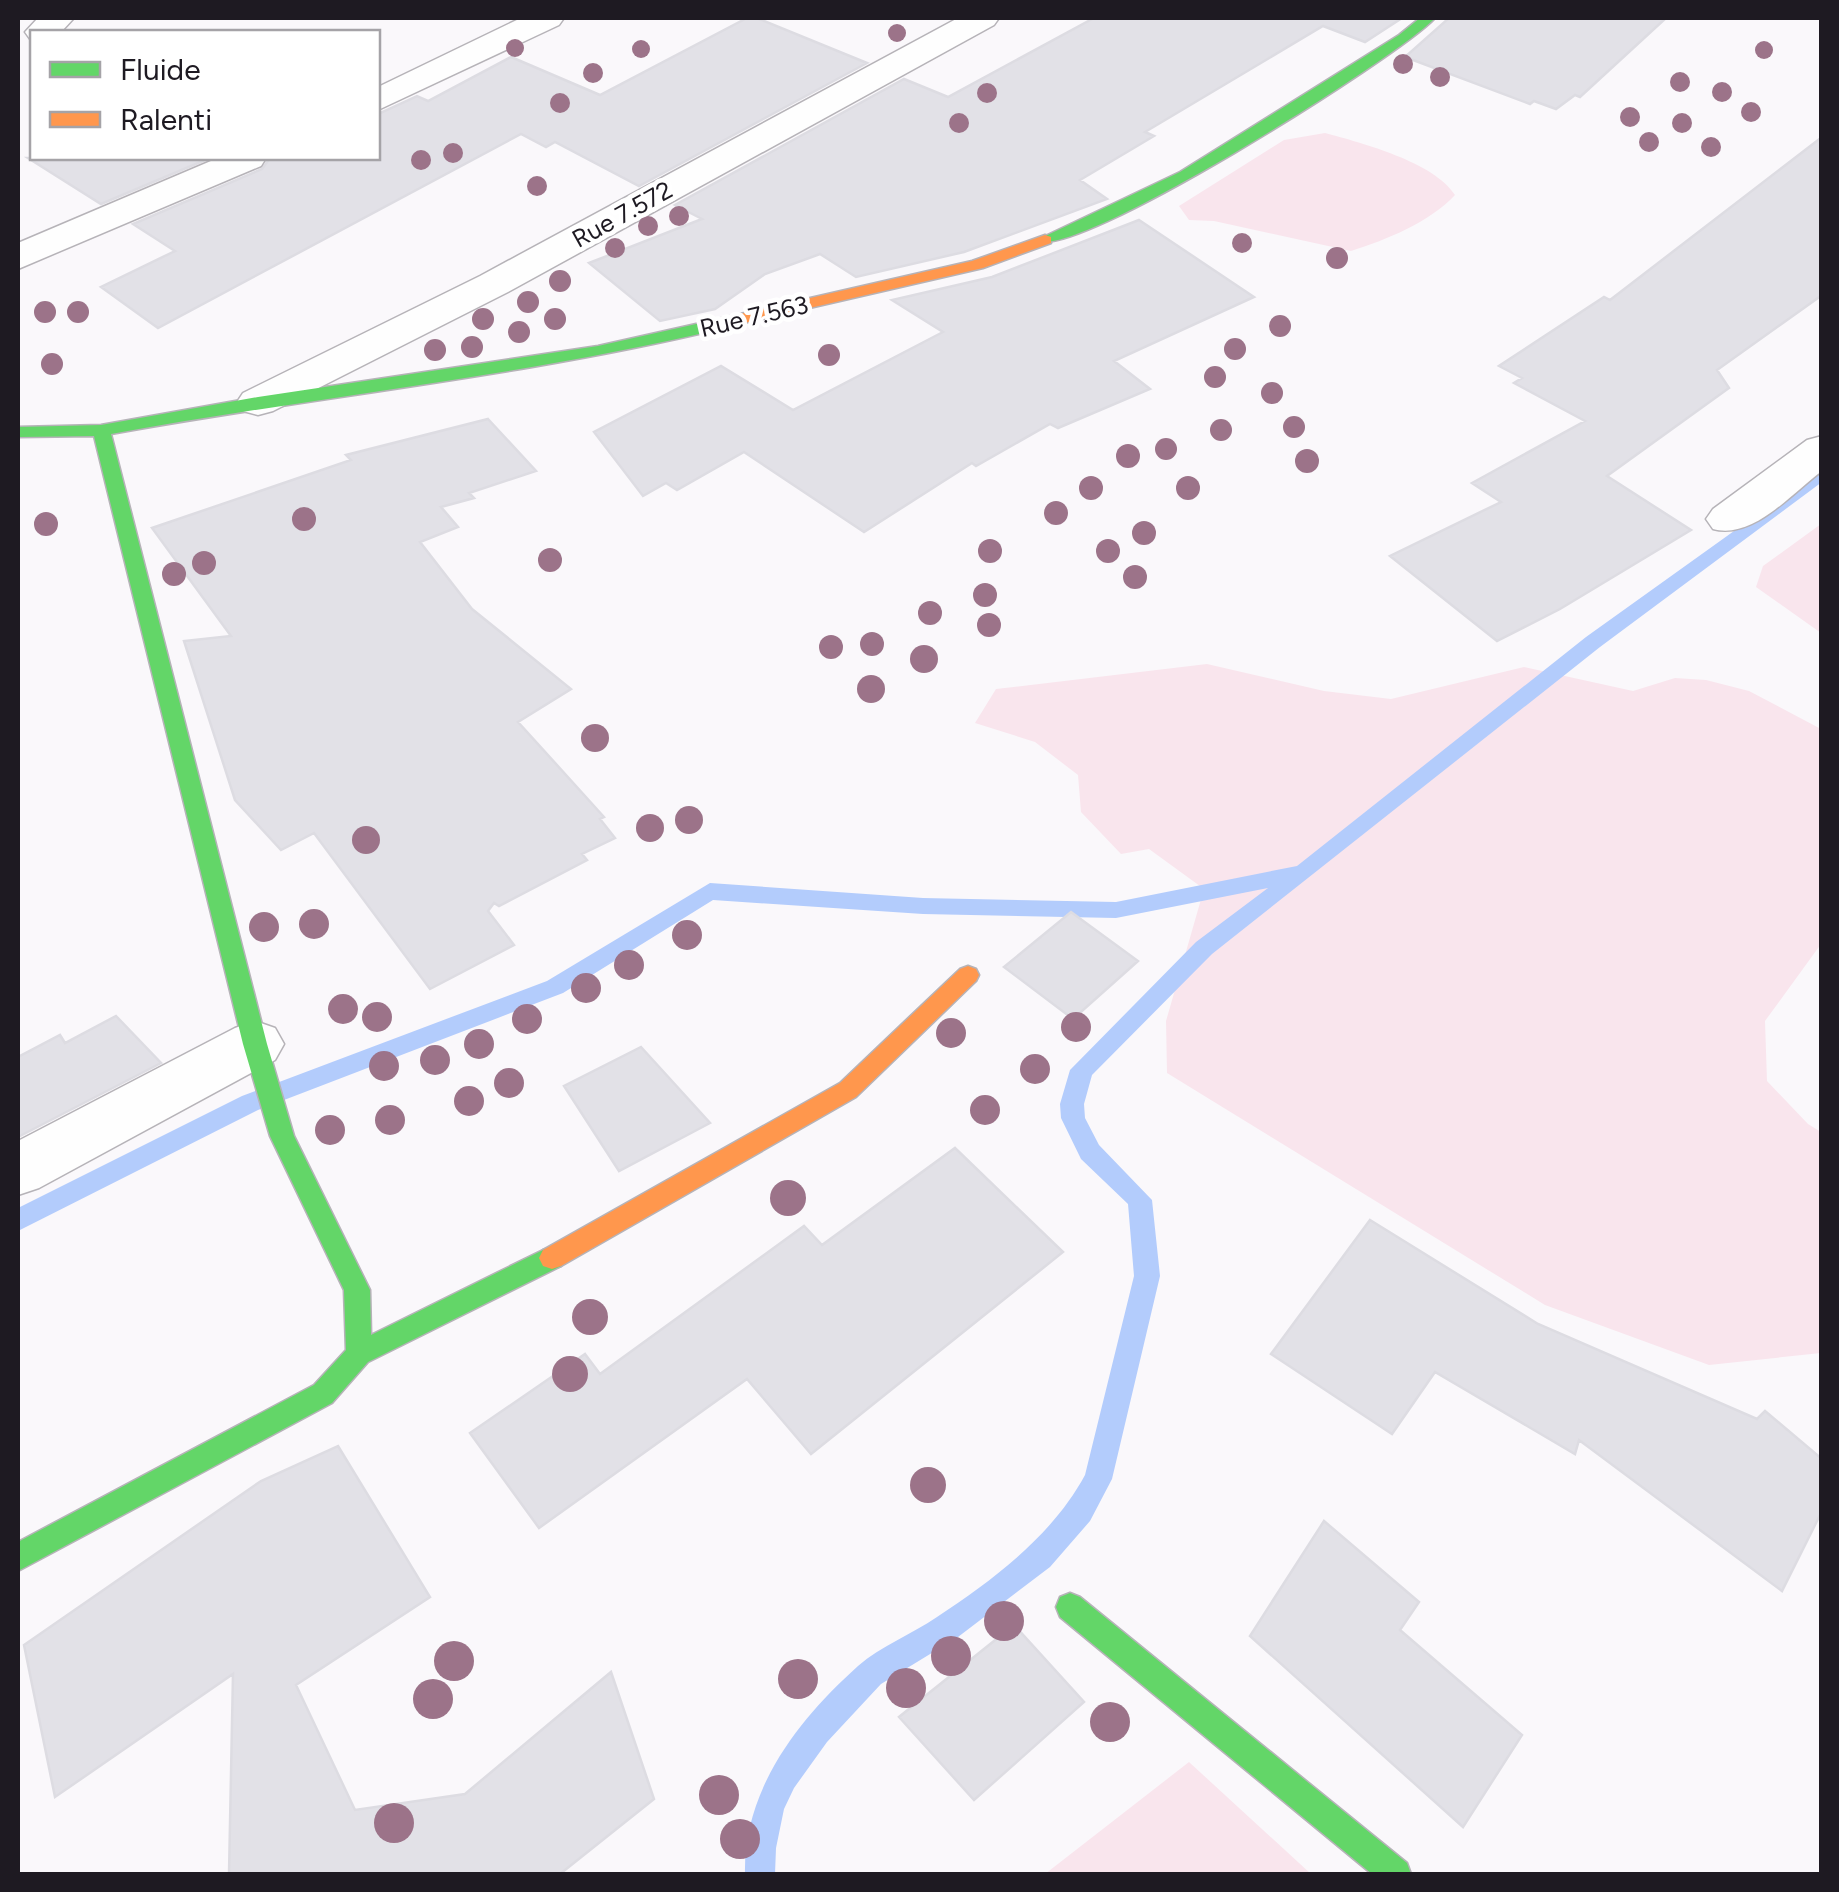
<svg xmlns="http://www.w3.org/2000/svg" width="1839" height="1892" font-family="Figtree,sans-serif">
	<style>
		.green { fill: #f9e5ed }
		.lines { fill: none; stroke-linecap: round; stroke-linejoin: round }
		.stream { fill: #b3ccfc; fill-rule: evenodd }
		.building { fill: #e2e1e7; stroke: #dddce2; stroke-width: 2.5 }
		.street-casing { stroke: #b6b3b8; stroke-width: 3 }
		.fast-casing { stroke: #b6b3b8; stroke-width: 3 }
		.slow-casing { stroke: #b6b3b8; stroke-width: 3 }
		.street { fill: #fefefe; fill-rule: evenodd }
		.fast { fill: #63d668; fill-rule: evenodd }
		.slow { fill: #ff974d; fill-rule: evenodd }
		.tree { fill: #9c7389 }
		.labels { text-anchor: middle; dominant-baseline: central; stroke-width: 9; stroke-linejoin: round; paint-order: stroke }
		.far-street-label { font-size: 25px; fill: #1e1a22; stroke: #fff }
	</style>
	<rect width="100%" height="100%" fill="#faf8fb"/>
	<path class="green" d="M1325,133C1362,143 1434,162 1455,195C1430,222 1386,240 1351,251L1214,221L1189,220L1179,206L1284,140Z
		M1821,524V633L1756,587L1763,566Z
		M1207,664L1324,691L1391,699L1524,667L1633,691L1675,678L1706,680L1749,691L1821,729V944L1765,1021L1767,1081L1808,1124L1821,1132V1353L1709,1365L1545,1305L1167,1073L1166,1021L1204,889L1149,849L1121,854L1081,812L1078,775L1035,742L975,723L996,689Z
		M1189,1762L1311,1874H1045Z"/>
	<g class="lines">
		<path class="stream" d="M1822,468V482L1600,647L1212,954L1092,1075L1084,1104L1085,1118L1099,1145L1152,1200L1160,1276L1112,1479L1090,1521L1050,1567L958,1637L881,1684L827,1742L794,1788L784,1809L776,1848L775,1874H745C743,1790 798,1720 858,1666C881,1646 912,1634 937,1617C994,1579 1052,1536 1085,1475L1134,1276L1128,1204L1081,1159L1061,1118L1060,1104L1070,1070L1196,942L1268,888L1116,918L923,914L713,900L563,993L258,1110L18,1231V1208L242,1096L547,981L710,883L923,898L1116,902L1297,866L1586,637Z"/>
	</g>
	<path class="building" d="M747,18H757L867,63L639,186L555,142L546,147L521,134L158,328L101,287L175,251L133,224L262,169L270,158H378V114L417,96L428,101L511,57L600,95Z
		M1094,18H1402L1365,42L1323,26L1145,132L1154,136L1080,180L1107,199L964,252L856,277L820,254L765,274L715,309L660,321L589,263L702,219L675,205L904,79L948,97Z
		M1449,18H1666L1580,97L1575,95L1556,109L1534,101L1530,104L1405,57Z
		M1822,137V295L1717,370L1729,388L1607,476L1691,530L1560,609L1497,641L1390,556L1501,502L1472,483L1585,421L1514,383L1522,378L1499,366L1604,297L1610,300Z
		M28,158H210L101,204Z
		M1139,220L1254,297L1114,361L1150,389L1058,428L1050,424L976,466L972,463L864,532L744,452L677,490L666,483L643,496L594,432L721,366L793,410L943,332L892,300L992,277Z
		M488,419L536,471L469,493L474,498L441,507L458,527L420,542L472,609L571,689L518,722L604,817L600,819L615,838L582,854L587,860L499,906L494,903L488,911L514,945L430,989L314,833L281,850L235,800L184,641L231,636L152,528L351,460L346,455Z
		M1071,912L1138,961L1073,1019L1004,967Z
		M116,1016L161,1063L18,1137V1057L60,1035L65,1043Z
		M641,1047L710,1123L619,1171L564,1086Z
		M955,1148L1063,1252L811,1454L747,1379L539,1528L470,1433L585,1354L600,1374L804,1226L822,1245Z
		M1370,1220L1538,1324L1757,1419L1765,1411L1822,1459V1511L1782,1591L1579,1440L1575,1454L1435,1372L1392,1434L1271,1354Z
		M338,1446L430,1597L296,1685L355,1810L465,1794L611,1672L654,1799L560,1874H229L233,1674L55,1797L24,1645L261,1481Z
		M1324,1521L1419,1602L1400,1630L1522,1735L1463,1827L1250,1636Z
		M1014,1625L1084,1702L974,1800L899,1717Z"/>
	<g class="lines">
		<defs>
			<path id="street" d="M38,18H74L61,32H32L30,39L25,32Z
				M521,18H564L559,25L378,110V87Z
				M958,18H999L994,25L508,292L273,411L258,415L243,411L237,402L243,393L480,276Z
				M218,158H266L261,166L18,269V243Z
				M1822,436V471C1792,493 1753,540 1713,529L1706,519L1713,509L1807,440Z
				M255,1021L275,1028L284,1044L275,1060L39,1188L18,1195V1141L235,1028Z"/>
			<path id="fast" d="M1420,18H1435C1399,57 1070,264 1037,240L1180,172L1399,35Z
				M714,320L722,325L720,329C520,377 313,397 111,434L267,1044L294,1136L370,1290L371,1335L543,1250L552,1247L561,1250L565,1258L561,1266L368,1362L332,1403L18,1571V1542L314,1385L346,1350L344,1290L270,1136L243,1044L94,436L18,437V427L101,425L258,397L598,346Z
				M1070,1593L1080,1597L1407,1863L1411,1874H1372L1060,1617L1056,1607L1060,1597Z"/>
			<path id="slow" d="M1045,235L1051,237V243L983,268L714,330L706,325L714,320L972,261Z
				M968,966L976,969L979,975L976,981L856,1097L561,1266L552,1269L543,1266L539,1258L543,1250L840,1083L960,969Z"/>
		</defs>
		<use href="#street" class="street-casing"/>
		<use href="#fast" class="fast-casing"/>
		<use href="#slow" class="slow-casing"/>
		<use href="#street" class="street"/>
		<use href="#fast" class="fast"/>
		<use href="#slow" class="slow"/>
	</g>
	<g class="tree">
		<circle cx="897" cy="33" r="9"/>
		<circle cx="515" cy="48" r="9"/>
		<circle cx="641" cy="49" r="9"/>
		<circle cx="1764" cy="50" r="9"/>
		<circle cx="1403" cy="64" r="10"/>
		<circle cx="593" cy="73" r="10"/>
		<circle cx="1440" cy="77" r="10"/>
		<circle cx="1680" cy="82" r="10"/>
		<circle cx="1722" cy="92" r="10"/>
		<circle cx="987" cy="93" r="10"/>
		<circle cx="560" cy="103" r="10"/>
		<circle cx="1751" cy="112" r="10"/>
		<circle cx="1630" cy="117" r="10"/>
		<circle cx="959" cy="123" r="10"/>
		<circle cx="1682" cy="123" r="10"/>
		<circle cx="1649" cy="142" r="10"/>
		<circle cx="1711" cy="147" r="10"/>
		<circle cx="453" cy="153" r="10"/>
		<circle cx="421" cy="160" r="10"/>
		<circle cx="537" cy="186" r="10"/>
		<circle cx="679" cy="216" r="10"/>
		<circle cx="648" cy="226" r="10"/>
		<circle cx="1242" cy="243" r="10"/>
		<circle cx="615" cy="248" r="10"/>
		<circle cx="1337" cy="258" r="11"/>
		<circle cx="560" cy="281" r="11"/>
		<circle cx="528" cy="302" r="11"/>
		<circle cx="45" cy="312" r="11"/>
		<circle cx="78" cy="312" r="11"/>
		<circle cx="483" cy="319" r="11"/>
		<circle cx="555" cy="319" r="11"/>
		<circle cx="1280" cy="326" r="11"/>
		<circle cx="519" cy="332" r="11"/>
		<circle cx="472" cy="347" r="11"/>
		<circle cx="1235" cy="349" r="11"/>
		<circle cx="435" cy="350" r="11"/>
		<circle cx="829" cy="355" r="11"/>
		<circle cx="52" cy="364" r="11"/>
		<circle cx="1215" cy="377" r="11"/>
		<circle cx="1272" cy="393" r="11"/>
		<circle cx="1294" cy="427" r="11"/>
		<circle cx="1221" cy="430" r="11"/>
		<circle cx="1166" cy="449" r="11"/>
		<circle cx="1128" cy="456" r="12"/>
		<circle cx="1307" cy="461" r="12"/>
		<circle cx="1091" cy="488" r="12"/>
		<circle cx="1188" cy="488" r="12"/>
		<circle cx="1056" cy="513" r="12"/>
		<circle cx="304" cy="519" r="12"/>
		<circle cx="46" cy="524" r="12"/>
		<circle cx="1144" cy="533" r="12"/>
		<circle cx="990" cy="551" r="12"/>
		<circle cx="1108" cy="551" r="12"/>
		<circle cx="550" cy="560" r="12"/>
		<circle cx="204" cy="563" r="12"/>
		<circle cx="174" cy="574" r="12"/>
		<circle cx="1135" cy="577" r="12"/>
		<circle cx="985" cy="595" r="12"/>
		<circle cx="930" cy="613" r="12"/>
		<circle cx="989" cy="625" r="12"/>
		<circle cx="872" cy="644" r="12"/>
		<circle cx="831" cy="647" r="12"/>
		<circle cx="924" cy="659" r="14"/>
		<circle cx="871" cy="689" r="14"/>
		<circle cx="595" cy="738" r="14"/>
		<circle cx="689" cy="820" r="14"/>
		<circle cx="650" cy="828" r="14"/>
		<circle cx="366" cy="840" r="14"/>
		<circle cx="314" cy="924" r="15"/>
		<circle cx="264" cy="927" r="15"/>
		<circle cx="687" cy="935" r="15"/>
		<circle cx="629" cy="965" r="15"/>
		<circle cx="586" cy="988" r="15"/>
		<circle cx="343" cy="1009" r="15"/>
		<circle cx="377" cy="1017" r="15"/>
		<circle cx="527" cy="1019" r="15"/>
		<circle cx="1076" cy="1027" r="15"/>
		<circle cx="951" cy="1033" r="15"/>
		<circle cx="479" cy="1044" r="15"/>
		<circle cx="435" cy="1060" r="15"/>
		<circle cx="384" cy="1066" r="15"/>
		<circle cx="1035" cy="1069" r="15"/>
		<circle cx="509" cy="1083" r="15"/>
		<circle cx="469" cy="1101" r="15"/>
		<circle cx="985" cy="1110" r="15"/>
		<circle cx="390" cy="1120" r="15"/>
		<circle cx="330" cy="1130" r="15"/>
		<circle cx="788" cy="1198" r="18"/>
		<circle cx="590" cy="1317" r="18"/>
		<circle cx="570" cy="1374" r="18"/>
		<circle cx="928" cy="1485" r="18"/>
		<circle cx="1004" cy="1621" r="20"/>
		<circle cx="951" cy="1656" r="20"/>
		<circle cx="454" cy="1661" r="20"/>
		<circle cx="798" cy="1679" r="20"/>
		<circle cx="906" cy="1688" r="20"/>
		<circle cx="433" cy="1699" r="20"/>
		<circle cx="1110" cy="1722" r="20"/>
		<circle cx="719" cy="1795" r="20"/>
		<circle cx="394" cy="1823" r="20"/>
		<circle cx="740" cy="1839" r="20"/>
	</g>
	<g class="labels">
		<g class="far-street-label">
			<text transform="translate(622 214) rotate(-29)">Rue 7.572</text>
			<text transform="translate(754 316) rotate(-13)">Rue 7.563</text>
		</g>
	</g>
	<rect width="1839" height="1892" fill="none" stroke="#1e1a22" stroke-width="40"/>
	<rect x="30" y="30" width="350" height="130" fill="#ffffff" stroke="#a5a3a7" stroke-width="2.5"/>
	<rect x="50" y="62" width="50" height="15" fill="#63d668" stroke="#a5a3a7" stroke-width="2.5"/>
	<text x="120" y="80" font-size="30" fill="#1e1a22">Fluide</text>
	<rect x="50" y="112" width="50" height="15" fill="#ff974d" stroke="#a5a3a7" stroke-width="2.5"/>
	<text x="120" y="130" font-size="30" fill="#1e1a22">Ralenti</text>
</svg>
